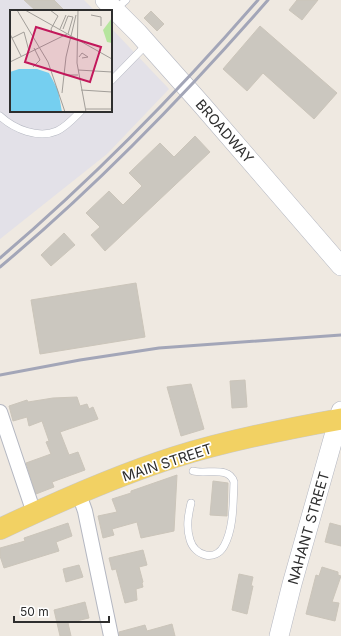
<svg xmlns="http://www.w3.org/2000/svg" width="341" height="636" font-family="Inter,sans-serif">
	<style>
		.industrial { fill: #e3e1e8 }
		.building { fill: #cbc7bf; stroke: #cbc5ba }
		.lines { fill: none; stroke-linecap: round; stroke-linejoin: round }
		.lane-casing { stroke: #b4b7c1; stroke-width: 8 }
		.street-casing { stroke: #b4b7c1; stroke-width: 16 }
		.secondary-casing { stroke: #b4b7c1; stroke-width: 20 }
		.primary-casing { stroke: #c9c9c9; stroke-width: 22 }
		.lane { stroke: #fff; stroke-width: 7 }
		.street { stroke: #fff; stroke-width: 14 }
		.secondary { stroke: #fff; stroke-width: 19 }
		.primary { stroke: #f2d163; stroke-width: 21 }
		.rail { stroke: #a3a6b8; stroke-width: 3 }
		.labels { text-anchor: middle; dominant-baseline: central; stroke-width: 3.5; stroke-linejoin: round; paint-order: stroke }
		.street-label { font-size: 14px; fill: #2e2e2e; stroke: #fff }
		.inset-road { fill: none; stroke: #a29e99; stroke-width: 1 }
		.view { fill: #c2185b; fill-opacity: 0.15; stroke: #c2185b; stroke-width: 2 }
		.inset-edge { fill: none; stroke: #2e2e2e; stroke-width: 2 }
	</style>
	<rect width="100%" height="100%" fill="#efe9e1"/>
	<path class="industrial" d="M0,0H84L95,11H11V111H111V28L169,89L107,154L0,239Z"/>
	<path class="building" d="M24,0H54L65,11H36Z
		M297,0H318L302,20L289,10Z
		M151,11L164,24L157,31L144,18Z
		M260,26L337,93L314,119L263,73L247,91L223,69Z
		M195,136L210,152L105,251L91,235L100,227L86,213L109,191L123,205L142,186L129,173L160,143L174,157Z
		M64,233L75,245L51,266L41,255Z
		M136,283L145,337L40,354L31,300Z
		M245,380L247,407L232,408L230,381Z
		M191,384L204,429L181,436L167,387Z
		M77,397L80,406L87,404L89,409L93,407L98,419L60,432L69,455L78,452L85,470L52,482L54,487L36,494L26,463L51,454L46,442L49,441L42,421L29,426L27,417L13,421L9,406L27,400L28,402L53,398Z
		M177,475L174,531L141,538L137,522L112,529L114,535L103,538L98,516L117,512L112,499L131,493V491Z
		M213,481L228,483L227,516L210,515Z
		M68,523L72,536L56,542L59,551L4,568L0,556V548L25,541L24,538Z
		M330,523L341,526V546L325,542Z
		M143,550L147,565L139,567L143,582L142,583L143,587L136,589L137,600L125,603L116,569L112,570L109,558Z
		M79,565L83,577L66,582L63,569Z
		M322,567L338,572V575L341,576L332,602L339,603L335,621L306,614L316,575L319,576Z
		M239,574L253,577L251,586H253L247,614L232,610Z
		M85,602L89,618L68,623L71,636H60L54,610Z
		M172,624L175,636H119V632L145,625L147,631Z"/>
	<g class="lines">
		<defs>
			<path id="lane" d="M116,9L126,0
				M111,81L147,44
				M0,116C14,129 38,139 57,131C66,127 74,118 81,111
				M191,503C188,516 186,527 190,540C195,556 215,562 224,546C234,528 233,502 234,482C229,465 206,475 193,471"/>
			<path id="street" d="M0,412L34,513
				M79,494L85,511L111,636"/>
			<path id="secondary" d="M105,0L138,33L202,105L341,266
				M279,636L292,584L341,411"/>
			<path id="primary" d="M0,529C57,502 115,476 175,457C229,440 285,429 341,419"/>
		</defs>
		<use href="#lane" class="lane-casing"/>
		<use href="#street" class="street-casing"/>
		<use href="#secondary" class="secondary-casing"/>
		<use href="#primary" class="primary-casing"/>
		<use href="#lane" class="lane"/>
		<use href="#street" class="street"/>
		<use href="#secondary" class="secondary"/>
		<use href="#primary" class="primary"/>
		<path class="rail" d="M0,258C93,179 178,92 258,0
			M0,267C97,186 185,95 268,0
			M0,375L80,360L159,348L341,335"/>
	</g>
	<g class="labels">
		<g class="street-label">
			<text transform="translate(225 131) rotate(49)">BROADWAY</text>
			<text transform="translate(167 462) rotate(-18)">MAIN STREET</text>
			<text transform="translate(308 528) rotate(-74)">NAHANT STREET</text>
		</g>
	</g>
	<g transform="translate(10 10)">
		<rect width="102" height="102" fill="#efe9e1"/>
		<path d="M102,8V33L97,32L93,20Z" fill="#b6e59e"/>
		<path d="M9,59H27L39,63L48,80L52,102H0V62Z" fill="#75cff0"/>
		<path class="inset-road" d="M7,0L38,52L55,102M15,0L102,49M40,0L48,6L41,19L42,22M68,0L67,53L76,102M81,5L91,7V16M50,19L56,5M53,19L58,6L63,7L58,24M0,24L11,46M2,28L14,22L19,41M69,47L72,43L78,47L72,48M0,52L57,24M23,57L30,50L24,38M68,60L102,62M55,65H68M71,80L102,82M52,83L56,47L66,5M76,99H102"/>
		<path class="view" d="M26,17L91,37L80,72L15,52Z"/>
		<rect width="102" height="102" class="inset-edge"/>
	</g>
	<path d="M14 616v6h95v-6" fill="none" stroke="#2e2e2e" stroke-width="2"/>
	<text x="20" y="616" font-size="12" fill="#2e2e2e" stroke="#ffffff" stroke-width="3" paint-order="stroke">50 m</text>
</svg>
